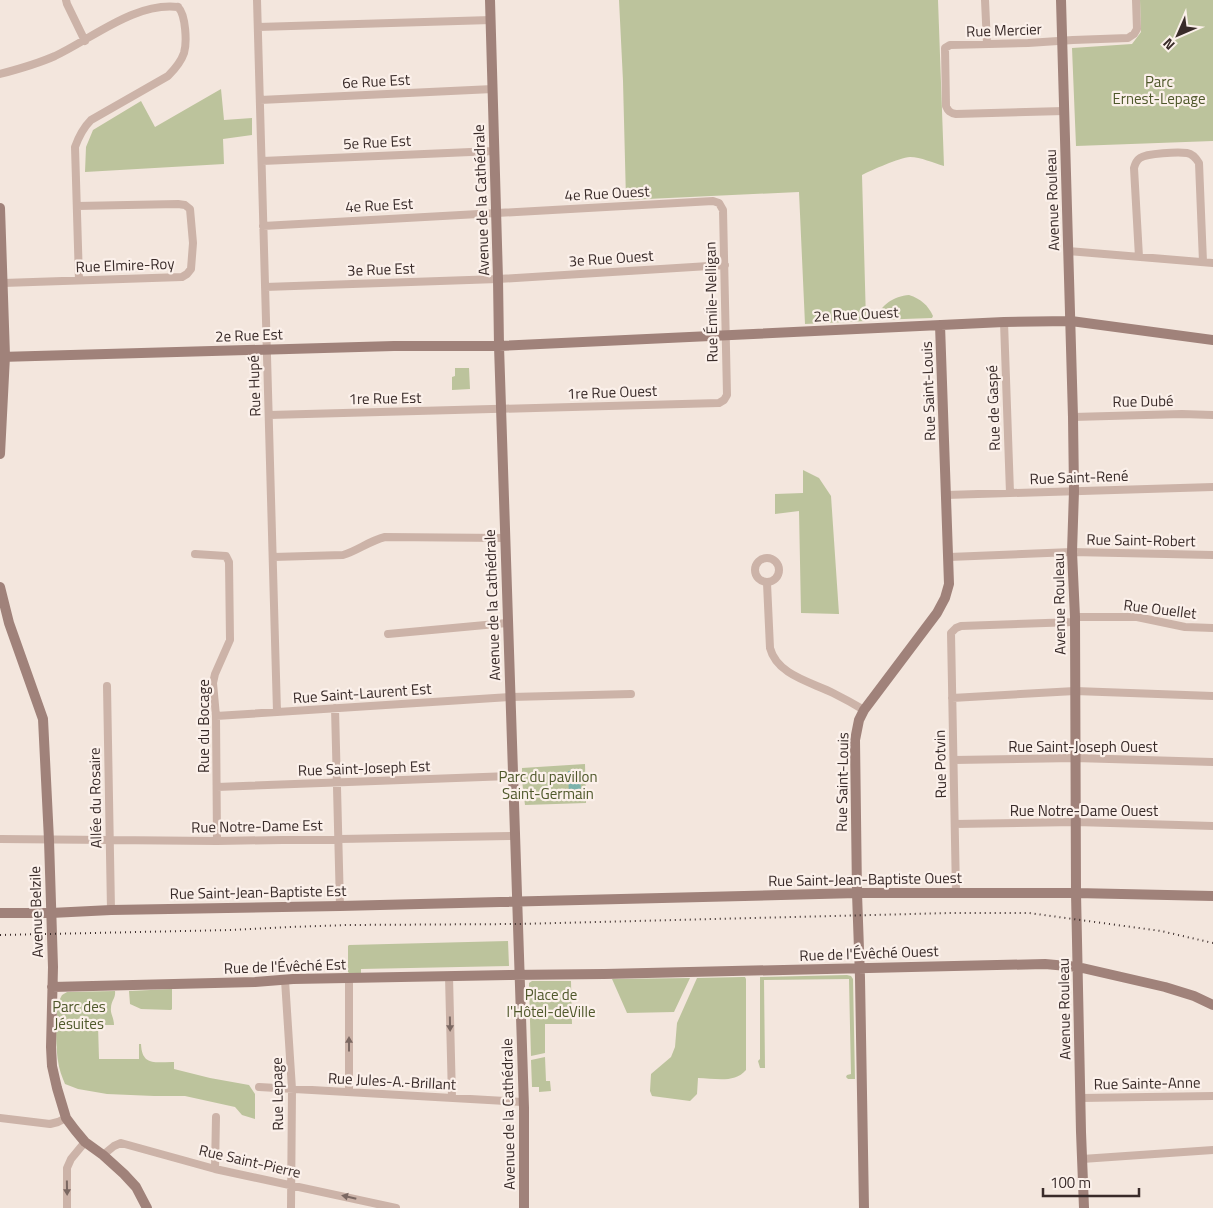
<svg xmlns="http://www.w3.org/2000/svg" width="1213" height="1208" font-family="'Titillium Web',sans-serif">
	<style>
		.green { fill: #bcc39c }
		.water { fill: #7bb2ac }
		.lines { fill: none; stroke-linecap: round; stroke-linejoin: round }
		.street { stroke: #ccb3a8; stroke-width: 8 }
		.secondary { stroke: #a0827a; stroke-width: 10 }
		.rail { stroke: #392b29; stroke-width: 2; stroke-dasharray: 1 4; stroke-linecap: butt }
		.oneway { fill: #7b6862 }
		.labels { text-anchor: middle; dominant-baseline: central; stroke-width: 4.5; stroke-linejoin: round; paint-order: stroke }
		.street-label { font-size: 15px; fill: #392b29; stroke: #fbf0ea }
		.park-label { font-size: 15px; fill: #4f582b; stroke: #fbf0ea }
	</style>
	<rect width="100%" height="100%" fill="#f3e6dd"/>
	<path class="green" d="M619,0H938L944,166C933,163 921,157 910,157C899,158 872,170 862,175L866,321L805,324L799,192L626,200L623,81Z
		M1140,0H1213V141L1076,146L1072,48L1132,44L1141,32Z
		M221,89L224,120L252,118V135L223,139L224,164L85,172L86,147L93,130L141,101L155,127Z
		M909,295C921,299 928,305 933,316L932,318L876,320C880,305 894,296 909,295Z
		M455,368H469L470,389L452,390V377L455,376Z
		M803,470L819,478L831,496L839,614L801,613L799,511L775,514V494L803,493Z
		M585,764L586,803L525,805L522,780V768Z
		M508,941L509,966L361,969V973H349L348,972V946L349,945Z
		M847,975L851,976L853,979L855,1079H848L846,1077L847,1075L851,1074L849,979L764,980L765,1068H760L758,1061L760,1059V977Z
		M742,977H745L746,979V1070C734,1084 714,1078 698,1078L697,1094L690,1101L652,1096L650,1091L651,1074L671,1057L675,1047L677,1023L697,978Z
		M690,978L674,1012L627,1013L612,979Z
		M532,981H571L572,1024H545V1053L531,1056L529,986V983Z
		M172,989V1009L171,1010L141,1009L130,1004L129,991Z
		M115,991C116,998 111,1001 111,1008C110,1013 114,1018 114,1025H98L99,1059H139V1044H141C142,1066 155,1062 172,1062H174V1069L210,1078L249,1085L255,1094V1119L242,1115L235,1107L185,1096H154L107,1094L78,1089L65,1084C62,1077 59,1069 58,1061C56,1048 54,1008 61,997C62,994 64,994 67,992Z
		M545,1057L546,1081H550L551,1091L539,1092V1087H532L531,1060Z"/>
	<path class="water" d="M568,771H580L581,795H569Z"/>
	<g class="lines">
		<path class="street" d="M66,0L67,4L85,41
			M257,0L277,712
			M985,0L987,44
			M258,27L491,20
			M0,74C19,69 37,64 55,56C93,38 135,2 178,7
			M260,100L493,89
			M1064,111L956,114C950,113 948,111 946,106L945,48L950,45L1028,43L1073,40L1128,38L1134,34L1137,29L1136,0
			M262,161L494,151
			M263,226L713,201L719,203L723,210L727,395L724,400L719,403L269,415
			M1068,251L1213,263
			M1139,257L1134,168C1135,164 1137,160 1140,158C1147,153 1178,152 1187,153C1193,154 1196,158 1199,163L1203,262
			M79,280L75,147C79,136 83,128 91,120L168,76C175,69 181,62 184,53C187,43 186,15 178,7
			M3,283L182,277L187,274L191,269L193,243L190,209L185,205L178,204L77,206
			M265,287L498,279L725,265
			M1004,322L1010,493
			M1073,417L1182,414L1213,415
			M946,495L1213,487
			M195,554L226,556L229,562L230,640L215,674L213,683L216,716L217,841
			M273,557L343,555C357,551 369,541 385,537L505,538
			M949,557L1072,552L1213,555
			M755 570a12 12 0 1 1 24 0a12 12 0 1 1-24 0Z
			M767,583L770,648C777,675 811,682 833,693C843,698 854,704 864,710
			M1075,617H1137L1185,627L1213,628
			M388,634L507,623
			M107,686L111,910
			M952,698L1075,691L1213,696
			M335,708L340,906
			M216,716L511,697L631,694
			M954,760L1075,758L1213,762
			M217,787L512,776
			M955,824L1076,822L1213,826
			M0,839L217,841L515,836
			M956,893L951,633L956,628L961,626L1075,622
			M449,976L452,1098
			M349,978V1092
			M285,980L292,1089L291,1208
			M259,1087L523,1102
			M1081,1098L1213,1096
			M0,1118L50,1124L58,1122L66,1118
			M103,1155L114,1146L121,1143L215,1169L396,1208
			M1082,1159L1213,1150
			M215,1169L216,1117
			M67,1208V1168L71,1159L85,1142"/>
		<path class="secondary" d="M490,0L498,279L499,346L524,1108V1208
			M1061,0L1073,417L1074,491L1072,552L1075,617L1076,893L1081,1132L1084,1208
			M0,208L5,356L0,454
			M0,357L394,346H499L1004,322L1071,321L1213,340
			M0,587L9,623L43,719L49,840L53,967L51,1047L52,1066L57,1088L66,1118L75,1130L85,1142L103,1155L124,1174L136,1187L147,1208
			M0,913H51L111,910L340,906L744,896L857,893H1076L1213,896
			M52,987L255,982L293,979L509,975L604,974L1045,964L1078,967L1165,987L1194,996L1213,1005
			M864,1208L860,978L857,893L855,740L859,720L864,710L937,613L945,598L949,584L940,325"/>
		<path class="rail" d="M0,935L231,930L290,927L348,925L518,924L950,913H1029L1161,931L1213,943"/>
	</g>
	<defs><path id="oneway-solid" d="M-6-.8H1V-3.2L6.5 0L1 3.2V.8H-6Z" transform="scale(1.25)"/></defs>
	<g class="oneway">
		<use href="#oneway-solid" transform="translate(450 1024) rotate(89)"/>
		<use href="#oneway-solid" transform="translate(349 1044) rotate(-90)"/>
		<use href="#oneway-solid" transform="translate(67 1188) rotate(89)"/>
		<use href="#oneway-solid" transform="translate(349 1197) rotate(-167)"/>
	</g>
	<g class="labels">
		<g class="street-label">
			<text transform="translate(1004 30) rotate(-2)">Rue Mercier</text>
			<text transform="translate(376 81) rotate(-3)">6e Rue Est</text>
			<text transform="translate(377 142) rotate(-3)">5e Rue Est</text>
			<text transform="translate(607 193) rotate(-3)">4e Rue Ouest</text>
			<text transform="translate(481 200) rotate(-92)">Avenue de la Cathédrale</text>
			<text transform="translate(1052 200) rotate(-92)">Avenue Rouleau</text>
			<text transform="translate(379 205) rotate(-3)">4e Rue Est</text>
			<text transform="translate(611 258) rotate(-4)">3e Rue Ouest</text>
			<text transform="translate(125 265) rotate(-2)">Rue Elmire-Roy</text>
			<text transform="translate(381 269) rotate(-2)">3e Rue Est</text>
			<text transform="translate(711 302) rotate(-91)">Rue Émile-Nelligan</text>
			<text transform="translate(856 314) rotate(-3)">2e Rue Ouest</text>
			<text transform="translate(249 335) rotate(-2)">2e Rue Est</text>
			<text transform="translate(254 386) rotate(-92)">Rue Hupé</text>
			<text transform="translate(928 391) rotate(-92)">Rue Saint-Louis</text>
			<text transform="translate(612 392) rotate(-2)">1re Rue Ouest</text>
			<text transform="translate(385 398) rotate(-1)">1re Rue Est</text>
			<text transform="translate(1143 401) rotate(-1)">Rue Dubé</text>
			<text transform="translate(993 408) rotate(-92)">Rue de Gaspé</text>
			<text transform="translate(1079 477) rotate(-2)">Rue Saint-René</text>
			<text transform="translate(1141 540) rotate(1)">Rue Saint-Robert</text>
			<text transform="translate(1059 604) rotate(-91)">Avenue Rouleau</text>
			<text transform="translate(492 605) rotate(-92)">Avenue de la Cathédrale</text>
			<text transform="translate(1160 609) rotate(7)">Rue Ouellet</text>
			<text transform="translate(362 693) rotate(-4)">Rue Saint-Laurent Est</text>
			<text transform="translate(203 726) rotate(-90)">Rue du Bocage</text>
			<text x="1083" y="746">Rue Saint-Joseph Ouest</text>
			<text transform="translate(940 764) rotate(-91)">Rue Potvin</text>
			<text transform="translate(364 768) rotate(-2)">Rue Saint-Joseph Est</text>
			<text transform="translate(842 782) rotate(-89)">Rue Saint-Louis</text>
			<text transform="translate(95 798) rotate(-91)">Allée du Rosaire</text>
			<text x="1084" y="810">Rue Notre-Dame Ouest</text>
			<text transform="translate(257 826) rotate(-1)">Rue Notre-Dame Est</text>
			<text transform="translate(865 879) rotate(-1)">Rue Saint-Jean-Baptiste Ouest</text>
			<text transform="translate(258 892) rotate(-1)">Rue Saint-Jean-Baptiste Est</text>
			<text transform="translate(36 912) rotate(-92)">Avenue Belzile</text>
			<text transform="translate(869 953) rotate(-2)">Rue de l'Évêché Ouest</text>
			<text transform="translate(285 966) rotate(-2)">Rue de l'Évêché Est</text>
			<text transform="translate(1064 1009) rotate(-91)">Avenue Rouleau</text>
			<text transform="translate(392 1081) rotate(3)">Rue Jules-A.-Brillant</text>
			<text transform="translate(1147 1083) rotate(-1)">Rue Sainte-Anne</text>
			<text transform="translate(277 1094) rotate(-91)">Rue Lepage</text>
			<text transform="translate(508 1114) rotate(-91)">Avenue de la Cathédrale</text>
			<text transform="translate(250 1161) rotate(13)">Rue Saint-Pierre</text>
		</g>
		<g class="park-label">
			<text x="1159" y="81">Parc<tspan x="1159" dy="17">Ernest-Lepage</tspan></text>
			<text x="548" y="776">Parc du pavillon<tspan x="548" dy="17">Saint-Germain</tspan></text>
			<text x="551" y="994">Place de<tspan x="551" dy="17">l'Hôtel-deVille</tspan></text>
			<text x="79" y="1006">Parc des<tspan x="79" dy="17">Jésuites</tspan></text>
		</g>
	</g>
	<g transform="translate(1178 35) rotate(225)" stroke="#fbf0ea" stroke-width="4" paint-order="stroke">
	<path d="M0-4L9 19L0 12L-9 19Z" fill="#392b29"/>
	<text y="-8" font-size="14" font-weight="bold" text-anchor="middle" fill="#392b29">N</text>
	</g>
	<path d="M1043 1188v8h96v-8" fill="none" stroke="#392b29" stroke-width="2.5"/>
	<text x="1050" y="1188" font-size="15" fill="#392b29" stroke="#fbf0ea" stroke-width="4" paint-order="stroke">100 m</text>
</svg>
